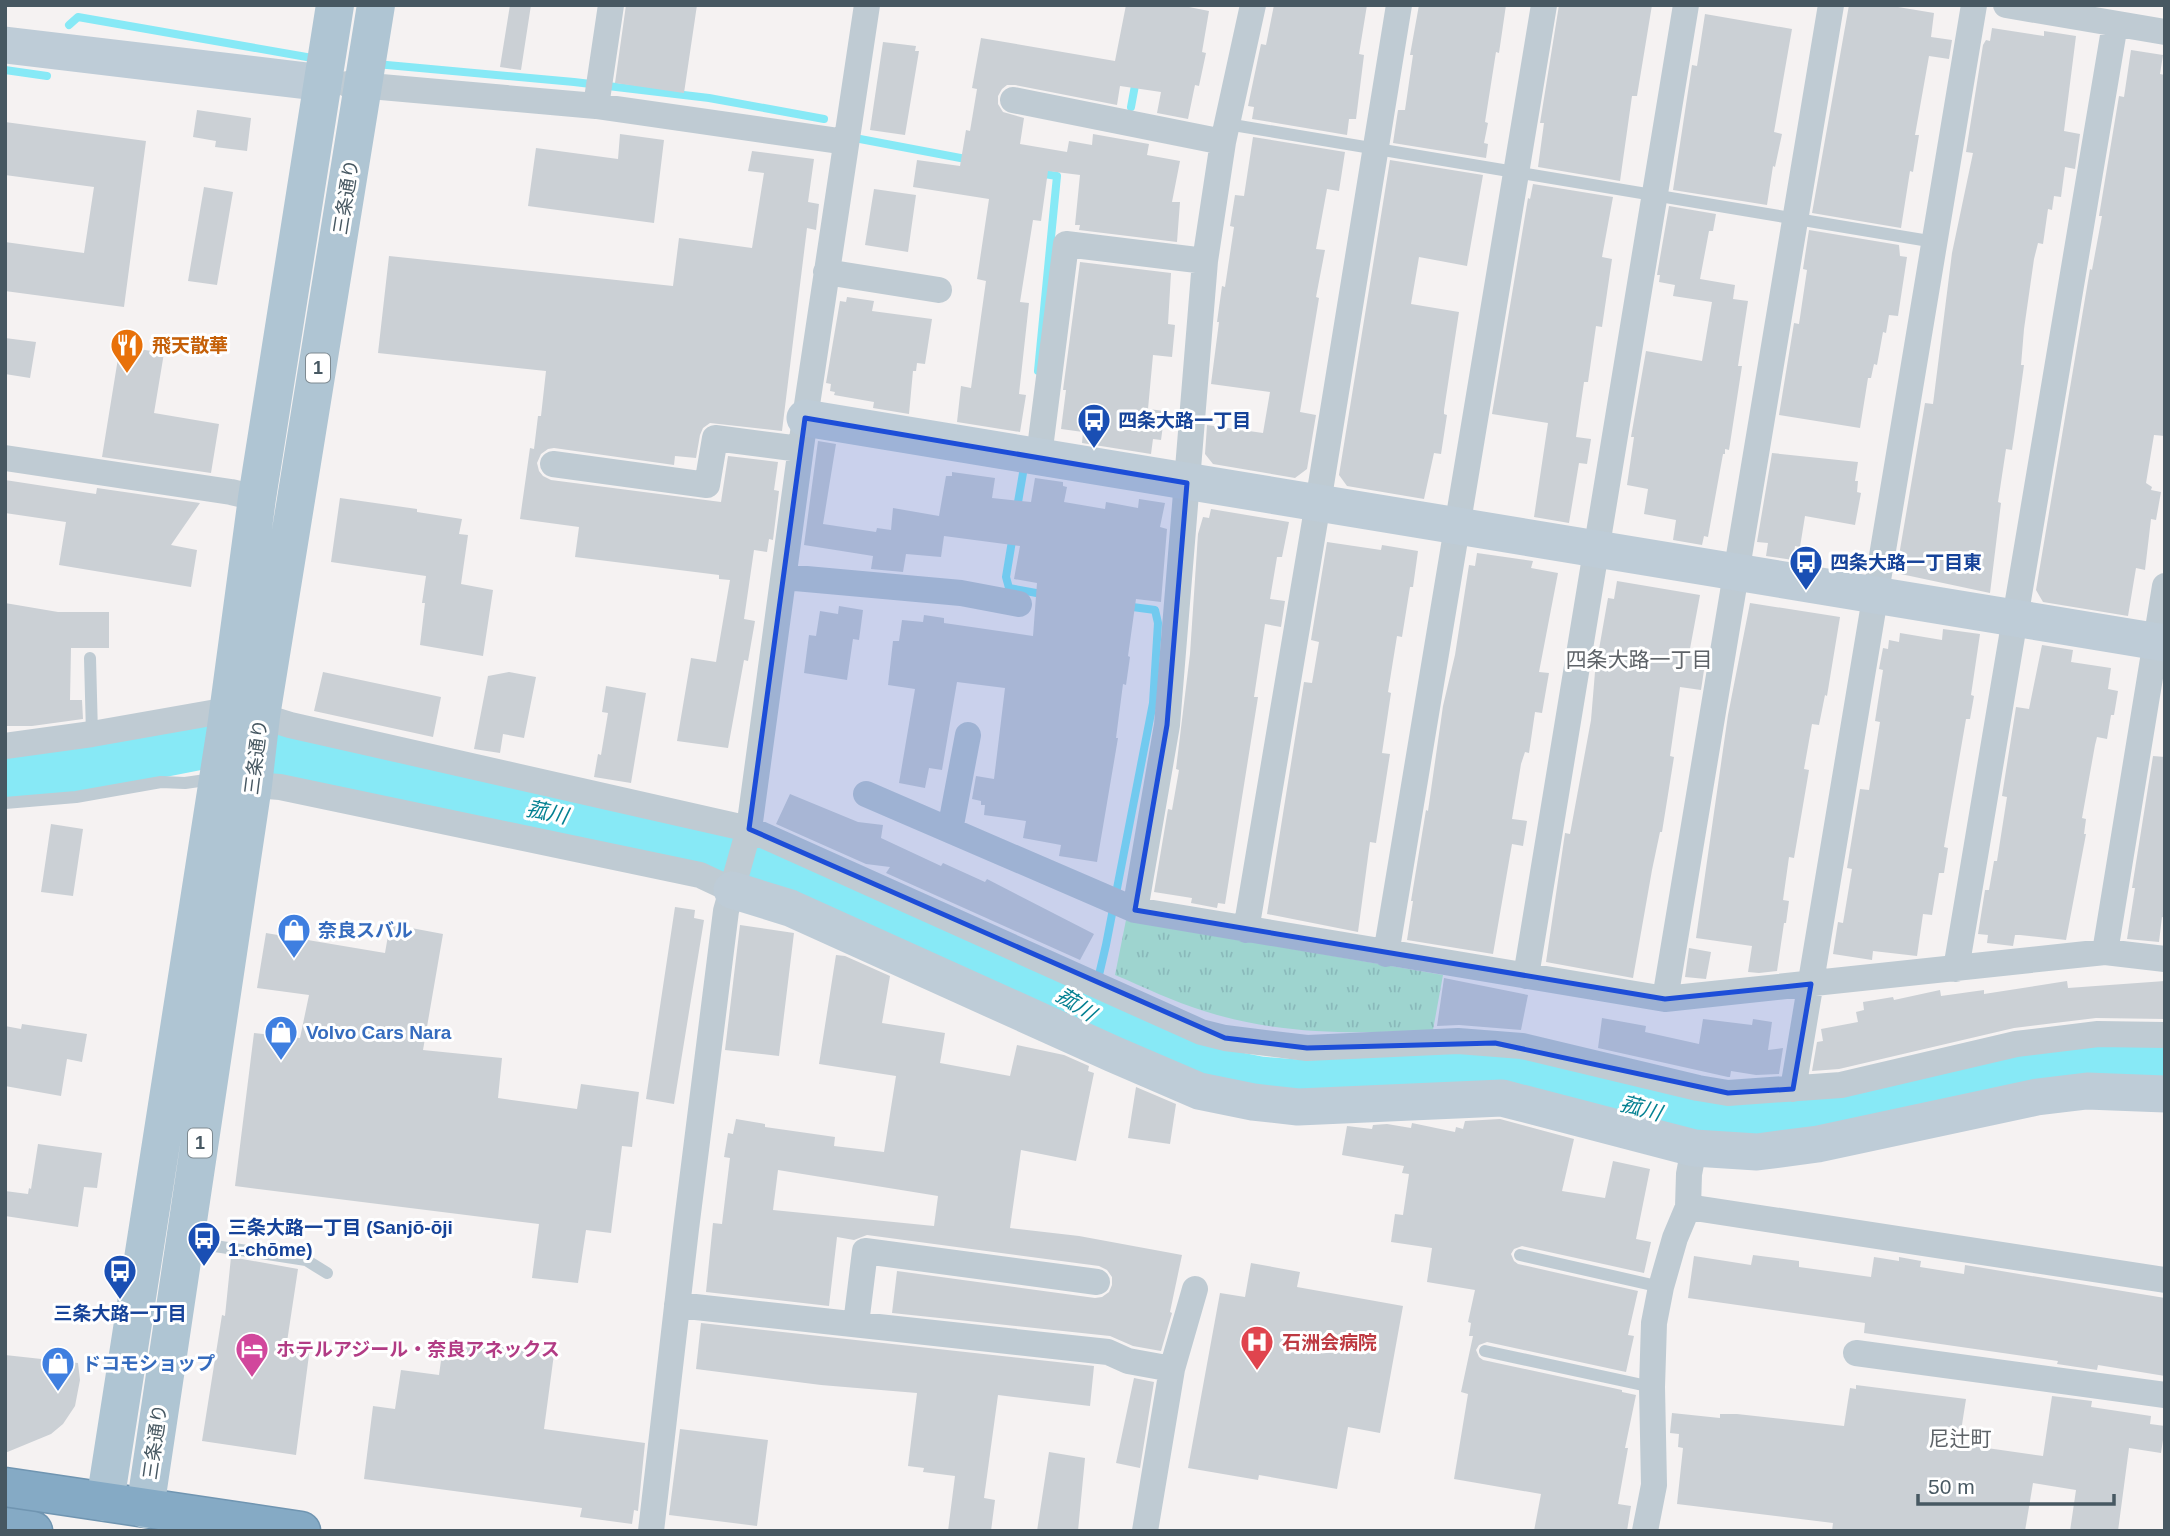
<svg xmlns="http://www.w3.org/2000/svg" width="2170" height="1536" font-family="Helvetica,'Noto Sans JP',sans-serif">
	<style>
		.grass { fill: url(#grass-tufts) }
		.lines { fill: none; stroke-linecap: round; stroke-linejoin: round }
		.stream { stroke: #87e9f6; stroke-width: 8 }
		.river { stroke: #87e9f6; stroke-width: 47 }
		.building { fill: #cbd0d5; fill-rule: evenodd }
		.highway-casing { stroke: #7095b1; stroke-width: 41 }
		.lane { stroke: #bfcbd3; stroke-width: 12 }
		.street { stroke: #bfcbd3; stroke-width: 26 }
		.secondary { stroke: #beccd7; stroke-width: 37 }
		.primary { stroke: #afc5d3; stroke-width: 38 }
		.highway { stroke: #85aac5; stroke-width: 38 }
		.marked { fill: #1d4ed8; fill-opacity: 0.2; stroke: #1d4ed8; stroke-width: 5; stroke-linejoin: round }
		.labels { text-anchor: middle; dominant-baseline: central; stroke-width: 6; stroke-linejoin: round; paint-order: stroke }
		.shield { fill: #fff; stroke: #7e8a91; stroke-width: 2 }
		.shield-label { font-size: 18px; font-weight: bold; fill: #475862 }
		.street-label { font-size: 19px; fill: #475862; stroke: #fff }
		.food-label { font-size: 19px; font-weight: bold; fill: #c56008; stroke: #fff; text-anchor: start }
		.transit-label { font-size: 19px; font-weight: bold; fill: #164399; stroke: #fff; text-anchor: start }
		.shop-label { font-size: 19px; font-weight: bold; fill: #366cbe; stroke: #fff; text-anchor: start }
		.health-label { font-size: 19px; font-weight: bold; fill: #be3a42; stroke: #fff; text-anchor: start }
		.hotel-label { font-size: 19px; font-weight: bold; fill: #b23c85; stroke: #fff; text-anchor: start }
		.neighbourhood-label { font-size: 21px; fill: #5e6368; stroke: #fff }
		.water-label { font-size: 21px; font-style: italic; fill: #048192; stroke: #fff }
	</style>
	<defs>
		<pattern id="grass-tufts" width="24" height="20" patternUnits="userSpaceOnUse" patternTransform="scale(1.75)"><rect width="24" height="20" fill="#bef5ce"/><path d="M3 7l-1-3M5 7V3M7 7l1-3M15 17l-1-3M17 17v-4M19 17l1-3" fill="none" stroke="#a5d4b3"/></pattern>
	</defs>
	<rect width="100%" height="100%" fill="#f5f2f2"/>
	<path class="grass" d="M1126,920L1443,975L1433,1030C1356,1034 1279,1035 1204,1011C1174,1002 1144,987 1115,975Z"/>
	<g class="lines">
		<path class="stream" d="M69,25L78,17L318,59
			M376,64L574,82L709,98L824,119
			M5,70L47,76
			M1131,107L1136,80
			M860,139L971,160
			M1038,371L1057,176L1038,173
			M1017,508L1023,473
			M1013,535L1006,577L1009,588L1047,595
			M1091,1009L1106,945L1153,703L1158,623L1155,610L1125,606"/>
		<path class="river" d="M5,781L44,777L217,743L362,770L725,849L851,895L914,930L986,964L1060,990L1091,1009L1107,1026L1172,1056L1204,1069L1260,1080L1309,1084L1473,1070L1535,1079L1663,1115L1740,1127L1870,1114L2038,1071L2111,1064L2165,1065"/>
	</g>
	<path class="building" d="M510,5H531L521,70L500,67Z
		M626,5H697L684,93L615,83Z
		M1126,5H1179L1209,11L1202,52L1206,53L1199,86L1195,85L1188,119L1157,113L1161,92L1120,86L1117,105L1015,85H1007L1002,89L998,96V104L1003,112L1024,118L1020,144L1067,152L1069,141L1092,145L1093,134L1149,144L1147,155L1180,161L1172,202H1180L1177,242L1079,230L1080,225H1075L1080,175L1048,171L1041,221L1033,220L1020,302L1029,303L1019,394L1026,395L1020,432L957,422L961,386L971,388L986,281L977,279L989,199L913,187L917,160L960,166L966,130L970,131L977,89L972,88L981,38L1115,61Z
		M1274,5H1367L1359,54L1364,55L1356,119H1349L1347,135L1252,119L1254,107L1248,106L1253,82L1261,44L1266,45Z
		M1419,5H1506L1499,53L1496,52L1485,122L1488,123L1484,143L1488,144L1486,158L1393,143L1398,110H1405L1413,55H1410Z
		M1559,5H1652L1637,96H1632L1620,181L1538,167L1544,123H1540Z
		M1849,5H1886L1934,13L1931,37L1952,40L1949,59L1929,56L1915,135H1919L1913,172L1910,171L1901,228L1812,213Z
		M1705,14L1792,29L1774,132L1782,134L1775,167L1773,166L1767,205L1673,190L1692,65L1697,66Z
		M1992,28L2044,36V31L2076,36L2064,131L2080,134L2075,169L2065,167L2061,197L2054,196L2052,210L2048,209L2043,244L2038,243L2034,259L2024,329L2021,365H2024L2015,430L2012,450L2006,449L1998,502L2001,503L1990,593L1896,573L1925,403L1933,404L1952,253L1973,153L1966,152L1983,45L1986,40L1990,41Z
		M883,42L916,46L915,51H919L905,135L870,130Z
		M2131,50L2163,55L2160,74L2165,75V436L2154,435L2146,483L2152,487L2151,490L2161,492L2156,520L2151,519L2145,570L2136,568L2128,616L2043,602L2036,590L2090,269L2092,270L2102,216H2099L2119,96L2124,97Z
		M197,110L251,118L247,151L215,147L216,141L193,137Z
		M5,122L146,141L124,307L5,291V242L84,253L94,187L5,175Z
		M620,134L664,140L654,223L528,206L536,148L618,159Z
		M1253,137L1345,152L1339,191L1327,189L1316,249L1325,250L1316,297L1319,298L1300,412L1316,415L1307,469L1295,478L1213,464L1205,454L1207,425L1263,433L1270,392L1211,384L1219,322H1217L1222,286L1225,287L1234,227L1230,226L1235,195L1244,196Z
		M752,151L814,159L808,202L819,204L816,230L807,228L782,431L710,423L703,428L700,435L696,458L675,456L674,465L554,448L548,449L541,454L537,463L539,471L543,476L551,480L721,502L728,456L778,462L774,490L779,491L773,540L769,539L767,552L754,550L744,619L755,621L748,661L744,660L728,748L677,741L691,658L716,662L730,580L719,579V575L575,557L579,527L520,519L530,448L534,449L538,416H541L546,371L378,353L389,256L673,286L679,238L752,248L764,173L748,171Z
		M1390,160L1483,175L1467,266L1419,257L1411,304L1459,312L1444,410V414L1447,415L1441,454L1434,453L1424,499L1347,486L1339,475Z
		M1533,184L1613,197L1602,257L1612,259L1602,327L1596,326L1588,382H1584L1576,437L1591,439L1587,464L1579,463L1569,523L1534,517L1548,423L1492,414L1528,198L1530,199Z
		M204,187L233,192L217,285L188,281Z
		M874,189L916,195L908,252L865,245Z
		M1669,206L1716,214L1713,231H1709L1700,279L1735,285L1733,299L1748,301L1738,366H1742L1729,450L1725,449V454H1723L1708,537L1704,536L1702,545L1673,540L1676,520L1644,514L1648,489L1627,485L1634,437H1631L1646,351L1702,361L1712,302L1673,296L1675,285L1659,282L1660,275H1657Z
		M1809,230L1899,245L1900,256L1907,257L1898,316L1889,315L1886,333L1883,332L1877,365L1874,364L1871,378H1868L1860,428L1779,415L1794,323L1799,324L1807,270L1803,269Z
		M1080,262L1171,273L1168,324L1175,325L1172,357L1153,355L1148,409L1165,411L1161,440L1153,439L1151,454L1082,443L1083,432L1061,429L1066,390H1063Z
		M847,297L874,301L872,311L932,319L925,364L917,363L916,371H913L909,414L873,408L874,402L834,395L835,392L830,391L831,384L826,383L840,301L846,302Z
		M5,338L36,342L30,378L5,374Z
		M120,346L164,353L154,413L219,424L211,473L102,457Z
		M818,441L836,444L823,524L876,532L877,528L891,530L893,508L939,516L946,476H952V472L995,478L992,498L1031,502L1035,478L1063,482V486L1067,487L1064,502L1105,509L1106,502L1138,508L1139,499L1165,503L1160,527L1167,529L1161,602L1136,599L1128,656L1130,657L1126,685L1123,684L1116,738H1118L1097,862L1059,856L1061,845L1023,838L1026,821L984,815L985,805H981V801L972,799L976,776L994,779L1005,688L957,682L942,770L929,768L925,788L899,783L915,689L888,685L893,641H899L902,620L923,622L924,615L944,618V623L1033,636L1037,583L1014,579L1020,546L944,536L941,557L906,554L903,572L871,569L873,556L804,545Z
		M1772,453L1858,462L1855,481H1858L1857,492L1861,493L1855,525L1805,516L1800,547L1795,546L1793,560L1766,556L1768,543L1757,542Z
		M5,480L96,494L97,488L200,503L171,545L197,550L191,587L59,565L66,522L5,513Z
		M340,498L417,509V512L462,519L459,534L468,535L461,584L493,590L483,656L420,645L425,603H422L426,576L331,562Z
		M1211,509L1289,522L1282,557H1277L1270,599L1285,601L1281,627L1265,624L1254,697H1258L1225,904L1218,903L1217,908L1191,903L1192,898L1154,892L1168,809L1172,810L1179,770L1176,769L1190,654L1198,534L1203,517L1209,518Z
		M1327,542L1381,550L1382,545L1418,551L1413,587H1410L1402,637L1397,636L1388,692L1391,693L1382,753L1390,754L1376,843L1370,842L1358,932L1267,914L1304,682L1312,683L1319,642L1311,640Z
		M1477,553L1533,561L1531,568L1558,573L1539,672L1549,673L1542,713L1535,712L1529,753L1525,752L1521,764L1512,819L1527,821L1523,846L1512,844L1493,954L1407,940L1413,901H1411L1426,810L1428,811L1443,706L1455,655L1469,565L1475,566Z
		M1617,581L1700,595L1689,654L1706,657L1701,690L1680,687L1670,756L1674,757L1662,832H1660L1652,870L1633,978L1546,962L1565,833L1570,834L1591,720L1595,672L1608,598L1614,599Z
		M5,603L58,612H109V648H71L70,700H82L83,719L32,726H5Z
		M1750,603L1840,617L1827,696L1825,695L1819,725L1812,724L1804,769L1809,770L1794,858L1789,857L1783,900L1789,901L1786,923H1784L1777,971L1759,973L1748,972L1752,946L1696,938L1728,715Z
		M839,606L863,610L859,640L853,639L847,680L804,673L809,635L816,636L820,611L838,614Z
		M1943,629L1980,634L1971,695L1974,696L1970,719H1966L1944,847L1948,848L1944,873H1939L1932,915L1923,914L1917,956L1873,951L1872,960L1833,954L1838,922L1843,923L1852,869L1847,868L1860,789L1869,790L1880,722L1875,721L1883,670L1879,669L1883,648L1888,649L1889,640L1899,642L1900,633L1942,640Z
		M2042,645L2073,650L2071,662L2111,668L2108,689L2118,691L2114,715H2111L2107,739L2097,737L2095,745L2082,818L2086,819L2084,834H2086L2066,940L2020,935H2015L2013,946L1987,943L1988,935L1978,934L1985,890H1989L1994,861H1997L2007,797L2002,796L2016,707L2029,709Z
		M323,672L441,697L433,737L314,711Z
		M509,672L536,677L524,738L503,734L500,753L474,749L488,676Z
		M606,686L646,693L631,783L594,777L598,754L601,755L608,713L602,712Z
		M2153,756L2165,757V918L2162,917L2159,942L2127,939L2135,888H2132Z
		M790,794L858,822L883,825L881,838L941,866L943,863L985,882L987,879L1094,934L1080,960L886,873L890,867L866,864L776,824Z
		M51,824L83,829L73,896L41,892Z
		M675,907L695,910L694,918L704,920L674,1104L646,1099Z
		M390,924L443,934L423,1050L502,1058L498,1098L577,1109L581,1084L639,1092L632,1147L622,1146L611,1233L586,1230L578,1283L532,1278L539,1224L235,1186L254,1033L300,1038L309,995L257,988L266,933L385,953Z
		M740,925L794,933L779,1056L725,1050Z
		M1689,948L1711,952L1706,979L1685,977Z
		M836,955L845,956L890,976L882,1023L945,1033L940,1063L1010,1076L1017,1045L1064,1055L1089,1066L1088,1071L1094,1073L1076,1161L1021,1150L1010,1228L1079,1236L1182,1255L1170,1312L1172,1313L1161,1351L1133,1346L1110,1336L892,1313L897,1271L1095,1298L1102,1297L1109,1292L1112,1285V1277L1107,1270L1099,1266L867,1235L854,1240L837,1237L829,1306L706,1292L713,1223L722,1224L730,1158L724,1157L728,1133L733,1134L736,1119L765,1124V1127L835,1137L834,1146L884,1152L896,1076L819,1064ZM778,1170L938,1196L934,1226L773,1210Z
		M1444,978L1528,995L1521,1030L1459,1025L1437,1026Z
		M2067,981L2068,988L2165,981V1019L2096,1018L2014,1028L1839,1069L1812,1071L1817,1042L1823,1041L1821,1029L1858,1022L1856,1012L1864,1010L1863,1002L1893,997L1894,1000L1940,990L1941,996L1984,990V994Z
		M1602,1018L1646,1026L1645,1032L1699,1044L1703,1019L1752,1025L1753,1019L1772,1022L1768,1050L1783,1048L1779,1074L1756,1075L1731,1071L1730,1077H1728L1598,1048Z
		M22,1024L87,1034L82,1062L67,1059L61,1096L5,1086V1026L21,1029Z
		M1136,1087L1176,1104L1170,1144L1128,1138Z
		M1500,1119L1574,1139L1562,1191L1605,1198L1613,1161L1650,1169L1636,1239L1651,1242L1644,1273L1522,1246L1514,1249L1511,1254L1514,1261L1518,1264L1638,1291L1628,1335L1634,1336L1626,1372L1487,1342L1479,1345L1476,1350L1479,1357L1483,1360L1622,1390V1392L1636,1395L1625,1448H1628L1618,1504L1631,1506L1627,1531H1534L1541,1494L1454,1479L1468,1394L1461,1392L1473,1336H1469L1471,1323L1468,1322L1475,1290L1427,1282L1432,1248L1391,1242L1395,1214L1403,1215L1409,1174L1402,1173L1404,1166L1342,1155L1347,1126L1372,1129L1373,1125L1387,1124L1411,1128L1412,1123L1455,1132L1456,1127L1463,1129L1465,1121Z
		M38,1144L102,1153L97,1188L84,1187L78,1227L5,1216V1191L28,1194L29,1188L31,1189Z
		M1753,1255L1799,1261V1267L1871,1277L1874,1257L1899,1261V1257L1921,1261L1920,1267L1964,1274L1965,1265L2165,1298V1376L2098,1365L2097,1370L2057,1364L2058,1361L1864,1333L1865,1323L1688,1298L1694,1256L1751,1265Z
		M231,1257L298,1269L287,1342L310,1347L296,1455L202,1441L222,1315L225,1316Z
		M1251,1263L1300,1272L1297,1287L1403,1306L1380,1433L1348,1427L1337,1489L1259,1475L1258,1480L1188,1468L1220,1293L1245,1297Z
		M701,1323L1094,1366L1090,1406L998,1395L984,1498L995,1500L991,1531H948L955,1476L923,1472L924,1468L908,1466L917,1393L821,1385L696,1369Z
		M444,1339L554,1354L544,1429L645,1443L638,1511L634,1510L632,1524L580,1517L582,1508L364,1479L373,1406L395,1409L401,1370L439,1375Z
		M5,1355L78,1363L80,1380L75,1406L63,1424L51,1434L5,1453Z
		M1134,1378L1154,1382L1140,1468L1116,1463Z
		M1856,1385L1966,1399L1959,1444L2043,1456L2052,1396L2092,1401L2091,1407L2151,1416L2150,1424L2165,1426L2161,1453L2129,1448L2118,1531H2070L2076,1490L2033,1483L2025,1531H1832L1833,1523L1677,1504L1683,1448L1678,1447L1679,1434L1670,1433L1672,1413L1720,1418V1414H1737L1844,1426L1850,1388L1856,1389Z
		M680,1429L768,1440L757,1526L669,1515Z
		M1049,1452L1085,1458L1078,1531H1037Z"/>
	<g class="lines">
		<defs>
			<path id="highway" d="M5,1487L301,1531
				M5,1527L33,1531"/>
		</defs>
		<use href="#highway" class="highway-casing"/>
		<path class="lane" d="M1227,124L1935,242
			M90,658L92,734
			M5,803L76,797L161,782L185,783L213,779
			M189,1242L306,1260L327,1273
			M1520,1255L1661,1287
			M1485,1351L1652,1387"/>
		<path class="street" d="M2006,5L2165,32
			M347,84L596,106L846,142
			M1013,100L1223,142
			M596,106L611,5
			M826,272L939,290
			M1039,456L1066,244L1205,261
			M5,458L231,492L257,498
			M553,464L707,485L715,438L800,449
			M784,577L961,593L1019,604
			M5,746L92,734L228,710L261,716L290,725L749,829L1201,1032L1225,1038L1307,1048L1458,1041L1522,1046L1698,1088L1728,1093L1841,1085L2016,1044L2098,1034L2165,1035
			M253,785L280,787L700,875L732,890
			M866,794L1135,910L1665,999L2105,952L2165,959
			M950,830L968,735
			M1135,910L1167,725L1205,261L1223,142L1253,5
			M1246,930L1318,503L1399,5
			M2105,952L2165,586
			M1386,954L1544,5
			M1956,969L2115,24
			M1526,976L1686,5
			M1665,999L1831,5
			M1793,1089L1974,5
			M1688,1207L2165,1280
			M677,1305L1108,1352L1128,1361L1172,1369
			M856,1324L865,1251L1097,1282
			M1856,1353L2165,1395
			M651,1531L686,1229L726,911L749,829L805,418L867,5
			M1145,1531L1172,1369L1195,1289
			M1645,1531L1654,1485L1652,1387L1654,1323L1661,1287L1675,1238L1688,1207L1689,1174L1694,1148"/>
		<path class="secondary" d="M5,45L324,83
			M805,418L2165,643
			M732,890L790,908L1113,1054L1199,1091L1253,1102L1298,1107L1502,1098L1694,1148L1757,1152L1818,1144L2037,1097L2087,1091L2165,1094"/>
		<path class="primary" d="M105,1502L226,728L257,498L335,5
			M145,1509L253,785L261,716L376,5"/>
		<use href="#highway" class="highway"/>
	</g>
	<path class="marked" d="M805,418L1187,483L1167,725L1135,910L1665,999L1811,984L1793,1089L1728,1093L1495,1043L1307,1048L1225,1038L749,829Z"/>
	<defs>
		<symbol id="restaurant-pin" viewBox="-11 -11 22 30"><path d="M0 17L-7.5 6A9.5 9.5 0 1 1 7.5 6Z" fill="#e8710a" stroke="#fff"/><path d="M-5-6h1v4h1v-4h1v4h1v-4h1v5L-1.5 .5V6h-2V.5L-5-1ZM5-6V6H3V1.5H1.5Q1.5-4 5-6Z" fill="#fff"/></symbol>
		<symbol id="bus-pin" viewBox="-11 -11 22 30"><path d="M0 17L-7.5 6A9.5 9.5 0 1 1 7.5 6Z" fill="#1a4fb4" stroke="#fff"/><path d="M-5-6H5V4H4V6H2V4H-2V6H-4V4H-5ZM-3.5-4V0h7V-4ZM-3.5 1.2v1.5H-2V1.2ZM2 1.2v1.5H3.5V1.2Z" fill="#fff"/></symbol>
		<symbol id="shop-pin" viewBox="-11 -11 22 30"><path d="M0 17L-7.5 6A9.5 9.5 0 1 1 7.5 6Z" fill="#3f7fe0" stroke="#fff"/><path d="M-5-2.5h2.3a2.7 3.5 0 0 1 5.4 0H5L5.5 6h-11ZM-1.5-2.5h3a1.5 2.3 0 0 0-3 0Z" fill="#fff"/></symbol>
		<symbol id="hospital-pin" viewBox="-11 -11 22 30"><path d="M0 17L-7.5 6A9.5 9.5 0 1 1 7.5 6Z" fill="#e0444e" stroke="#fff"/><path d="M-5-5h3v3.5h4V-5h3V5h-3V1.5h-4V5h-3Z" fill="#fff"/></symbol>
		<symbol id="hotel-pin" viewBox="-11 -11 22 30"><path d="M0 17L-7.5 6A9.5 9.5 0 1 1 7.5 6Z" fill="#d1479c" stroke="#fff"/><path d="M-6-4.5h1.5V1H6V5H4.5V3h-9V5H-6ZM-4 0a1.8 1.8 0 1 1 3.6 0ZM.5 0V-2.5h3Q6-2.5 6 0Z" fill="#fff"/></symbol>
	</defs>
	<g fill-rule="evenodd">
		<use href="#restaurant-pin" x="108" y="326" width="38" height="52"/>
		<use href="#bus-pin" x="1075" y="401" width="38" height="52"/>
		<use href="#bus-pin" x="1787" y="543" width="38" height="52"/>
		<use href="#shop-pin" x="275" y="911" width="38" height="52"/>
		<use href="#shop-pin" x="262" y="1013" width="38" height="52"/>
		<use href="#bus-pin" x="185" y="1219" width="38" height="52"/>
		<use href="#bus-pin" x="101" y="1252" width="38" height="52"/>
		<use href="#hospital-pin" x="1238" y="1323" width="38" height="52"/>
		<use href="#hotel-pin" x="233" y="1330" width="38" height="52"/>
		<use href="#shop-pin" x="39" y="1344" width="38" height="52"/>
	</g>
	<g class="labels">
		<g class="shield">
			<rect x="306" y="353.5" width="24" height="29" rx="5"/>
			<rect x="188" y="1128.5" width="24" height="29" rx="5"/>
		</g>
		<g class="shield-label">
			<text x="318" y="368">1</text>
			<text x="200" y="1143">1</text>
		</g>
		<g class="street-label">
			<text transform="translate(346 197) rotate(-81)">三条通り</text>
			<text transform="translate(256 757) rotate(-83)">三条通り</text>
			<text transform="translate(155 1442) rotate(-82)">三条通り</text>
		</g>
		<g class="food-label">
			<text x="152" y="345">飛天散華</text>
		</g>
		<g class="transit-label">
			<text x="1118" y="420">四条大路一丁目</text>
			<text x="1830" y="562">四条大路一丁目東</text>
			<text x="228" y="1227">三条大路一丁目 (Sanjō-ōji<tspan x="228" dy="22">1-chōme)</tspan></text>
			<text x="120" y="1313" text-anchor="middle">三条大路一丁目</text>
		</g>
		<g class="shop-label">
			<text x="318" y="930">奈良スバル</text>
			<text x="306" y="1032">Volvo Cars Nara</text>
			<text x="82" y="1363">ドコモショップ</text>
		</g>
		<g class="health-label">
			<text x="1282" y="1342">石洲会病院</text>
		</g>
		<g class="hotel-label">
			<text x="276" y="1349">ホテルアジール・奈良アネックス</text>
		</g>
		<g class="neighbourhood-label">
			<text x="1639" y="659">四条大路一丁目</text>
			<text x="1960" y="1438">尼辻町</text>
		</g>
		<g class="water-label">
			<text transform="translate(547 812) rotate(12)">菰川</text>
			<text transform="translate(1076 1004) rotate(33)">菰川</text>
			<text transform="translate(1641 1108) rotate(15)">菰川</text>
		</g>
	</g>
	<rect width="2170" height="1536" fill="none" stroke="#475862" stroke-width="14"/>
	<path d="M1918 1494v10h196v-10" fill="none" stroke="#475862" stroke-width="3.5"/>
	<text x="1928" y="1494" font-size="21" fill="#475862" stroke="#ffffff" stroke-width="5" paint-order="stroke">50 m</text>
</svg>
